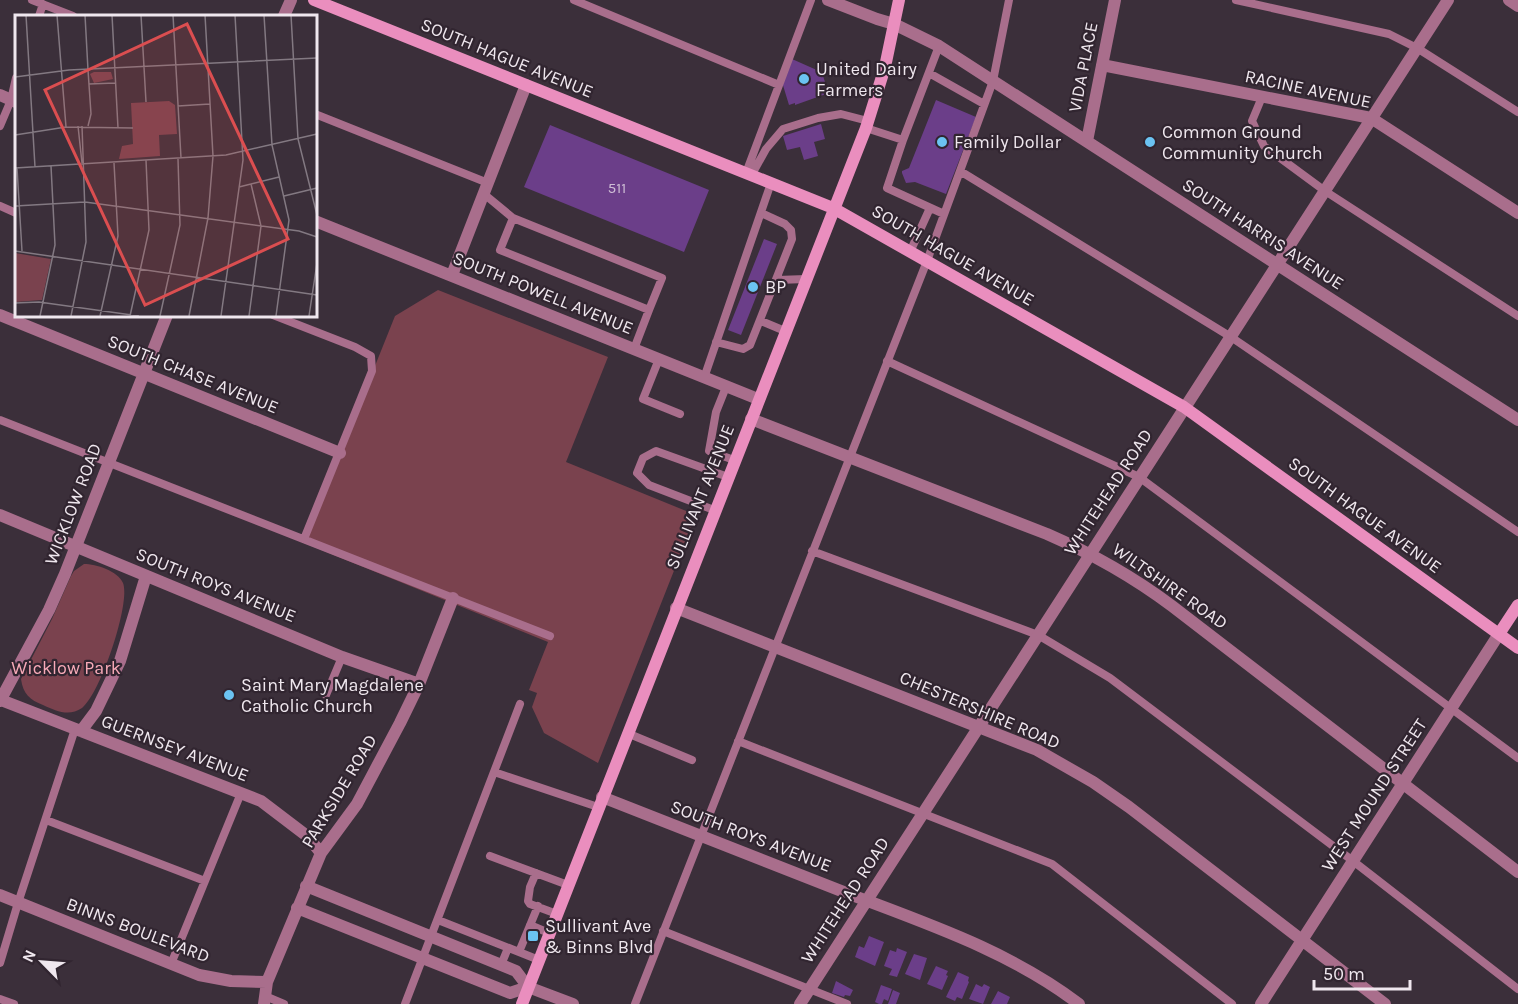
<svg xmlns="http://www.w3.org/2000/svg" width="1518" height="1004" font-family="Karla,sans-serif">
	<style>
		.green { fill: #7a424e }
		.building { fill: #6b3e89 }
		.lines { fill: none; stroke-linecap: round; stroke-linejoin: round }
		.lane { stroke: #a96e8c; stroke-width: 8 }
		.street { stroke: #a96e8c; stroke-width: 12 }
		.secondary { stroke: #ea8ebe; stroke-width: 12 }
		.poi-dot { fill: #6bc3f2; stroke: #312530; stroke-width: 2 }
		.labels { text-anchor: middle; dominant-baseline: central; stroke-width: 4.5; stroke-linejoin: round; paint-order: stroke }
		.number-label { font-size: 15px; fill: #cebdd5 }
		.street-label { font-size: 18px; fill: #efe7ee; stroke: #312530 }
		.poi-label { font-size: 18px; fill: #efe7ee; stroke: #312530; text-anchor: start }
		.park-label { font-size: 18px; fill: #f8aab8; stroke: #312530 }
		.inset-road { fill: none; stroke: #837982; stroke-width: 1.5 }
		.view { fill: #db4e50; fill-opacity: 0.15; stroke: #db4e50; stroke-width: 3 }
		.inset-edge { fill: none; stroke: #efe7ee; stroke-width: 3 }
	</style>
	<rect width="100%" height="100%" fill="#3b2f3a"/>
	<path class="green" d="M438,290L608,357L566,462L696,515L598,763L544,733L532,707L537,693L529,690L548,642L304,543L395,316Z
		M84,564C96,564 118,571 123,583C131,603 100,695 82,708C69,717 56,711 43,705C30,700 23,694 21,679L52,619L71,576L74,571Z"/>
	<path class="building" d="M792,59L819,71L821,76H823L827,88L825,89L826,94L795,105V103L789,105L782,82Z
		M936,100L976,117L946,194L915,182L906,183L902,173V171L909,168Z
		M821,124L825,139L814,142L818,156L804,160L800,147L787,150L783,136Z
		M550,125L709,190L684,252L524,187Z
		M764,239L777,244L741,335L728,330Z
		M869,936L884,942L875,966L855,957L859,946L864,948Z
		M897,948L907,952L897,977L889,975L892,969L884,966L890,950L896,952Z
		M914,954L927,958L920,980L905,974Z
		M936,966L948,971L946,975L948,976L942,990L927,984Z
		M958,972L969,977L968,981L969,982L962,999L957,997L955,1001L946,997Z
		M836,981L853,990L850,996L845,995L844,997L832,993Z
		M976,984L982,987L984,984L990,987L983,1004L969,999Z
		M881,985L892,989L888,1001L884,999L882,1004H879L875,1002Z
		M893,990L900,993L896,1004H888Z
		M998,991L1010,997L1007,1004H991Z"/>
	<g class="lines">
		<path class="lane" d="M32,0L73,16
			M574,0L779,85
			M1236,0L1389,34L1417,48L1518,112
			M39,16L43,4
			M929,73L984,104
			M1262,97L1252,121L1264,146L1325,191L1518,316
			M315,114L488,183
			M0,126L11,100L16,78
			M866,128L903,140L939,46
			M903,140L887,188L944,214
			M960,171L1231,337L1518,532
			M746,173L811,0
			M751,176L766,149L783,129L818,118L841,114L868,121
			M484,194L513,218L500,250L649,310L662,278L513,218
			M0,206L16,213
			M910,252L930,208
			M777,280L806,279
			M273,315L355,347L371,356L372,371L304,539
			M761,321L785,331
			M716,342L743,349L750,345L792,239L791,230L785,224L761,213
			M634,349L649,310
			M659,359L643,399L680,414
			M887,361L1139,477L1518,758
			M704,378L771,183
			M726,387L716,412L709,451L734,460
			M0,420L550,636
			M714,510L649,485L637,473L643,458L656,451L728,477
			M812,551L1038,635L1110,678L1353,861L1518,989
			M326,695L342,657
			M627,733L692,760
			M738,741L1052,864L1232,1004
			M494,772L598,807
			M46,820L205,881
			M490,856L568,885
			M536,873L530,887L528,901L530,904L557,914
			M438,920L519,952L538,906
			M530,925L549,933
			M663,931L847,1004
			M519,952L539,960
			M0,963L18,903L75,729
			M171,964L241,793
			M501,965L508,948
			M265,996L284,1004
			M0,999L14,1004
			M405,1004L520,704
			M635,1004L927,261L993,81L1009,0"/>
		<path class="street" d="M828,0L877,19L894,24L939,46L1518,420
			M1509,0L1518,6
			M284,16L291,0
			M1102,65L1371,118L1518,213
			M0,95L16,102
			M1087,141L1115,0
			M315,221L758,399
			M452,275L526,85
			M0,315L340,453
			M751,419L1047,534C1093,554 1132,576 1172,606L1518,872
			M0,515L342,657L419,684
			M676,608L1037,750L1093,782L1129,807L1385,1004
			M1,700L261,801L307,836L321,853
			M0,701L49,610L65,574L167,315
			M81,731L96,711L120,661L146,576
			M602,797C685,830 767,862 849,894C928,924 1011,952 1079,1004
			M306,886L516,971L528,987L573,1004
			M0,895L199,975L231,981L267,982
			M297,908L510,993L528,987
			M264,1004L267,982L321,853L357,804L400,723L419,684L453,598
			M800,1004L1448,0
			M1261,1004L1499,634"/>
		<path class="secondary" d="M314,0L833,208L1184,407L1518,648
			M1499,634L1518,605
			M522,1004L866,128L885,67L899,0"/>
	</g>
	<g class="poi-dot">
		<circle cx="804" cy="79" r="6"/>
		<circle cx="942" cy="142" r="6"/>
		<circle cx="1150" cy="142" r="6"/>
		<circle cx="753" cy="287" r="6"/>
		<circle cx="229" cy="695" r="6"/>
		<rect x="527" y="930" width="12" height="12" rx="3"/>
	</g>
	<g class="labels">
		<g class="number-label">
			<text x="617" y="188">511</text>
		</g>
		<g class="street-label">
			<text transform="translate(507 58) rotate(22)">SOUTH HAGUE AVENUE</text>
			<text transform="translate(1083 67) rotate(-79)">VIDA PLACE</text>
			<text transform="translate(1308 89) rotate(12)">RACINE AVENUE</text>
			<text transform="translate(1263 234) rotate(33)">SOUTH HARRIS AVENUE</text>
			<text transform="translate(953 255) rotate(30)">SOUTH HAGUE AVENUE</text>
			<text transform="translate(543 293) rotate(22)">SOUTH POWELL AVENUE</text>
			<text transform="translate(193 374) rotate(22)">SOUTH CHASE AVENUE</text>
			<text transform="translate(1108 492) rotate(-57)">WHITEHEAD ROAD</text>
			<text transform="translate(700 497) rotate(-68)">SULLIVANT AVENUE</text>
			<text transform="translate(73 504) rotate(-69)">WICKLOW ROAD</text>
			<text transform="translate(1365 515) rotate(36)">SOUTH HAGUE AVENUE</text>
			<text transform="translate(216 585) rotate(22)">SOUTH ROYS AVENUE</text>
			<text transform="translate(1170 586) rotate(35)">WILTSHIRE ROAD</text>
			<text transform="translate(980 710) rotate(23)">CHESTERSHIRE ROAD</text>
			<text transform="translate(175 748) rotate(21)">GUERNSEY AVENUE</text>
			<text transform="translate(339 791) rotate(-59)">PARKSIDE ROAD</text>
			<text transform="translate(1374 795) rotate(-57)">WEST MOUND STREET</text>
			<text transform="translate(751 836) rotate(21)">SOUTH ROYS AVENUE</text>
			<text transform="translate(845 900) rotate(-57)">WHITEHEAD ROAD</text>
			<text transform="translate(138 930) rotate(21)">BINNS BOULEVARD</text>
		</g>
		<g class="poi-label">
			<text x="816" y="69">United Dairy<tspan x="816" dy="21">Farmers</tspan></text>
			<text x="1162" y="132">Common Ground<tspan x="1162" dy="21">Community Church</tspan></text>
			<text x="954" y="142">Family Dollar</text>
			<text x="765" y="287">BP</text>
			<text x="241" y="685">Saint Mary Magdalene<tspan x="241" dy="21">Catholic Church</tspan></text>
			<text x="545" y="926">Sullivant Ave<tspan x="545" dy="21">&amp; Binns Blvd</tspan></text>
		</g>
		<g class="park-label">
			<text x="66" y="668">Wicklow Park</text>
		</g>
	</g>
	<g transform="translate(15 15)">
		<rect width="302" height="302" fill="#3b2f3a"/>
		<path d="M79,57H96L98,64L79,68L75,59ZM154,86L160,90L162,119L144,120L145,141L104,144L107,131L118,129L116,88ZM0,238L36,244L27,285L0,287Z" fill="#7a424e"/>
		<path class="inset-road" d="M11,0L20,152M42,0L51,112M70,0L73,55M97,0L103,113M126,0L131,87M158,0L166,143M190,0L198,141M249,0L257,130L274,205L261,301M276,0L283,124L302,200M0,62L54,55L302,43M74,69L100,68M163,91L195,89M63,111L67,148M73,111L76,99L73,55M0,120L51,112L118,113M0,153L211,140L302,119M2,153L7,236M224,172L264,162M269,181L302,173M0,191L70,187L284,216L302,222M0,236L302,280M0,288L24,287L124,301M25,301L40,230L36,151M56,301L71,227L67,111M85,301L103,221L99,148M115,301L134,215L131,145M145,301L165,210L163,144M174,301L193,203L198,141M206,301L228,145L220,0M234,301L246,211L236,169M294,301L302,248"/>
		<path class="view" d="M172,9L273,224L130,290L30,75Z"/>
		<rect width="302" height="302" class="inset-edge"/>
	</g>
	<g transform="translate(42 962) rotate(295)" stroke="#312530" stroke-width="4.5" paint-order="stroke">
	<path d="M0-4.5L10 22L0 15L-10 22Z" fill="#efe7ee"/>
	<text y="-9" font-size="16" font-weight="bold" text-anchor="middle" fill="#efe7ee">N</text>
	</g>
	<path d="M1314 980v9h96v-9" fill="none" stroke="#efe7ee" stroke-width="3"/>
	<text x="1323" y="980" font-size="18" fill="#efe7ee" stroke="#312530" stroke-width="4.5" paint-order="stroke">50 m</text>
</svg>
